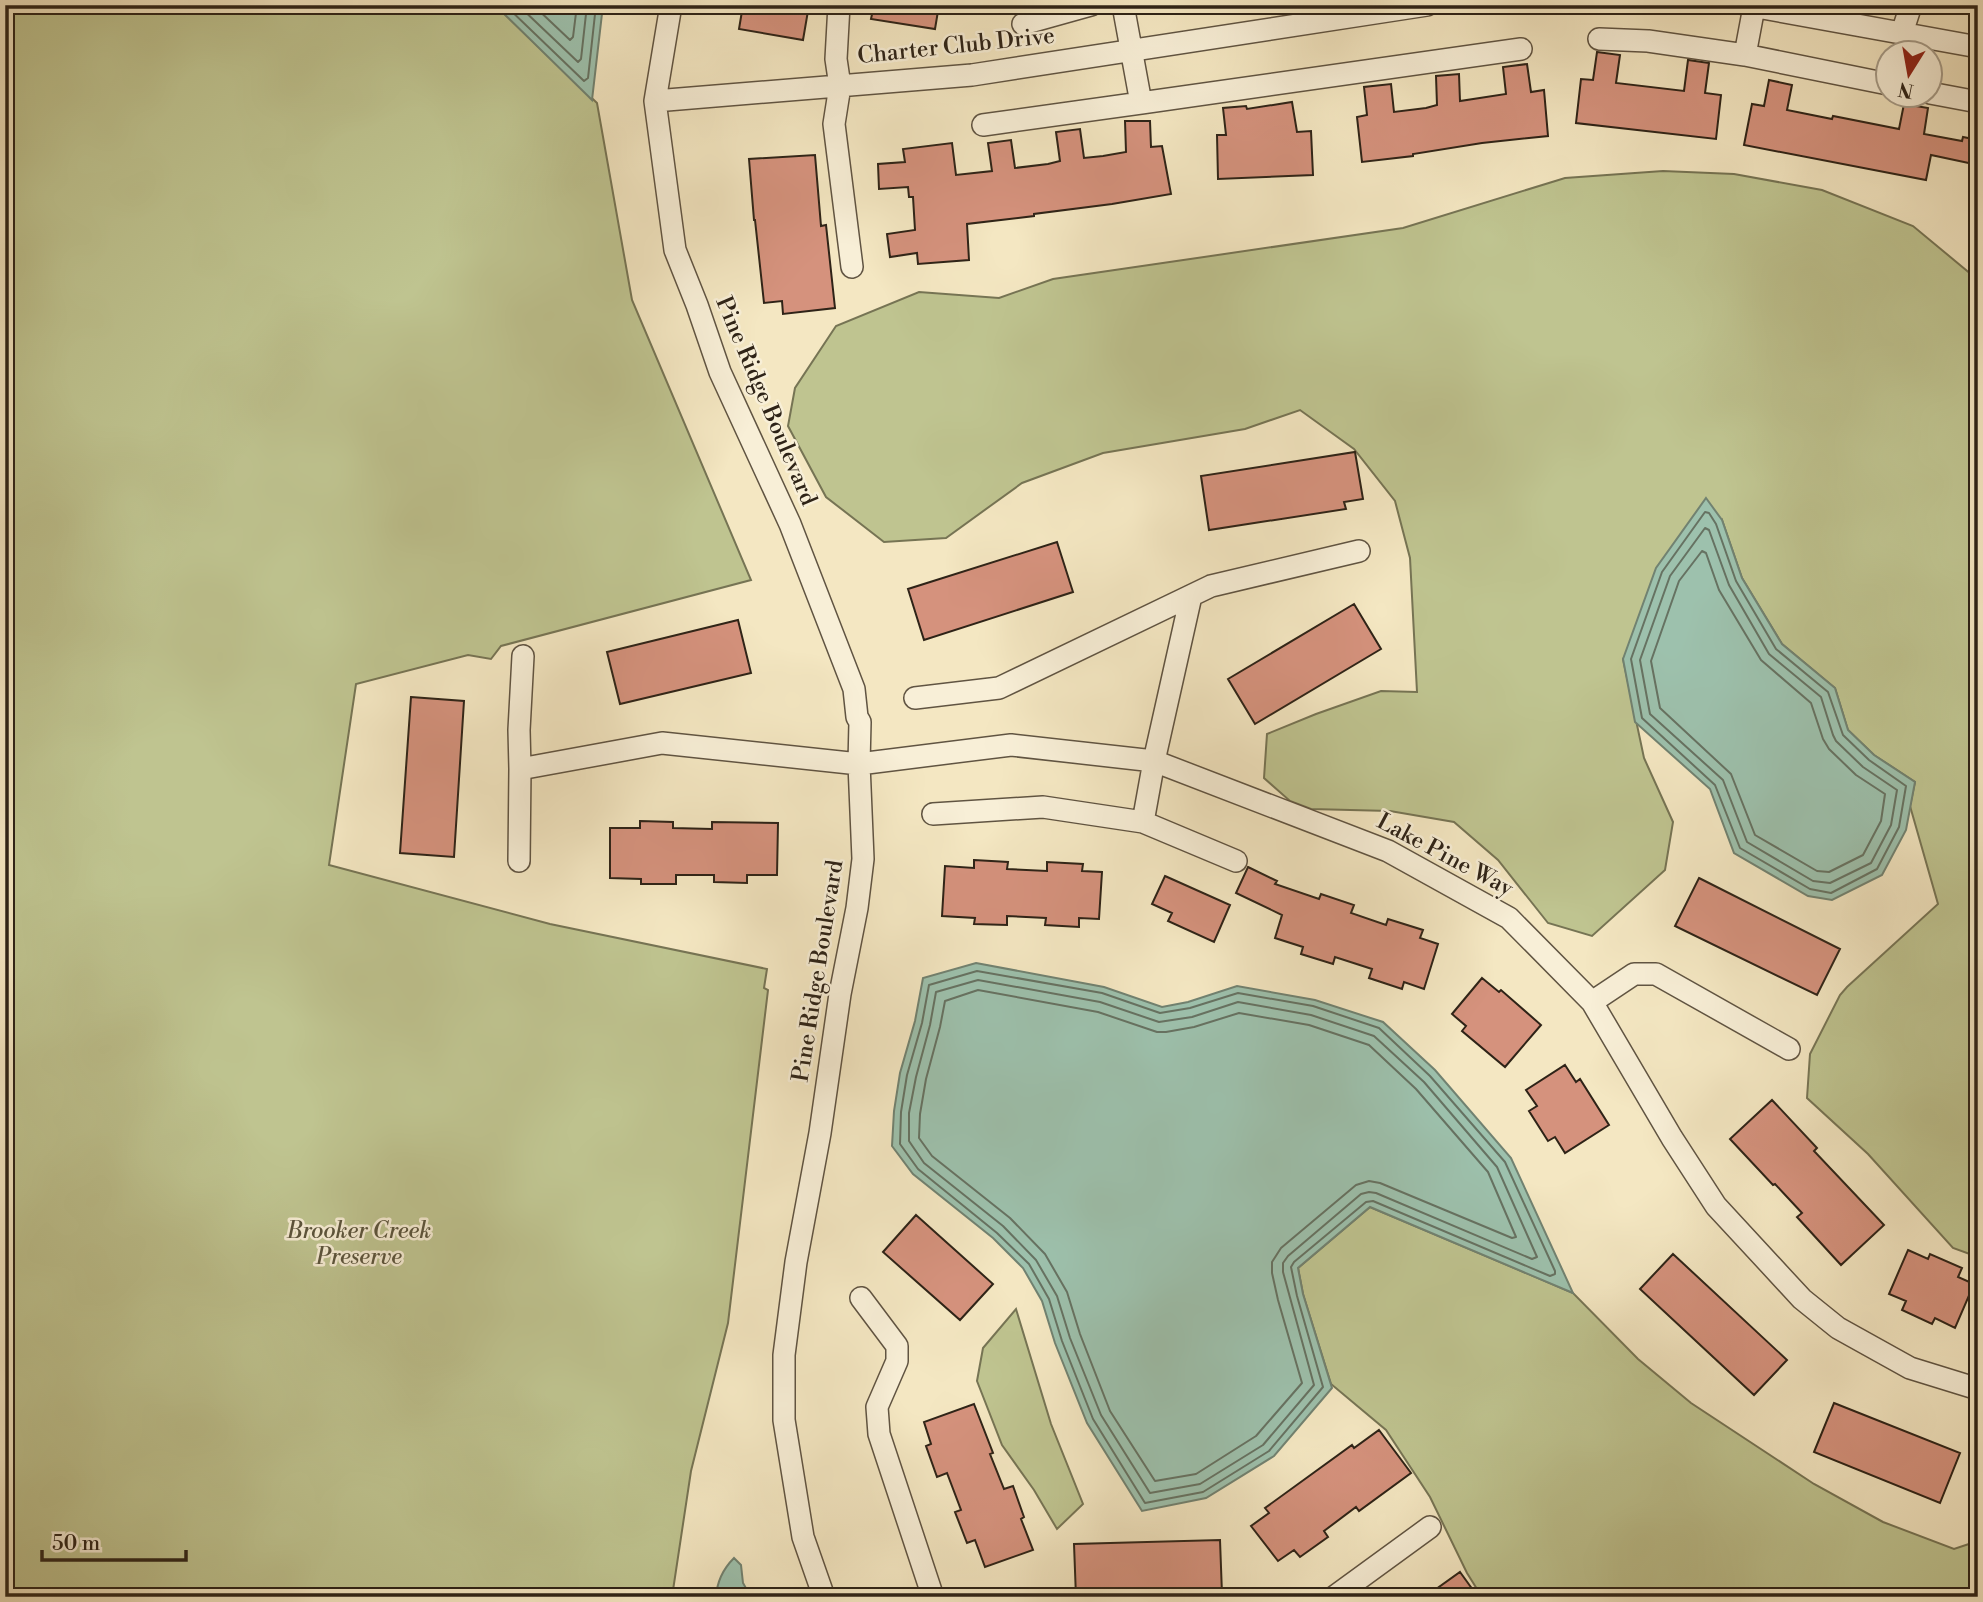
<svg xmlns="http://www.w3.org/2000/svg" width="1983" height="1602" font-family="'Libre Bodoni',serif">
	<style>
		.green { fill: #bfc490; stroke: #767454; stroke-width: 2 }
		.water { fill: #9dc1ad; stroke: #718271; stroke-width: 2 }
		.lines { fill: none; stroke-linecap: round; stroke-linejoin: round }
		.shore { stroke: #667262; stroke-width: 2 }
		.building { fill: #d5927d; stroke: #2e2317; stroke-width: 2 }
		.minor-casing { stroke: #605442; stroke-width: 24 }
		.minor { stroke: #f8efd7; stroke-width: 21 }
		.labels { text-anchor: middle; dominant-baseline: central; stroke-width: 5; stroke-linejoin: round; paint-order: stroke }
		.street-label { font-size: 23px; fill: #2e2317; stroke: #f8efd7 }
		.park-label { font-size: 23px; font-style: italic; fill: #5a533b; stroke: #f8efd7 }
	</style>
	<rect width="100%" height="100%" fill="#f4e7c2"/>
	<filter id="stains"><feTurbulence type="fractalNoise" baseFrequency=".00286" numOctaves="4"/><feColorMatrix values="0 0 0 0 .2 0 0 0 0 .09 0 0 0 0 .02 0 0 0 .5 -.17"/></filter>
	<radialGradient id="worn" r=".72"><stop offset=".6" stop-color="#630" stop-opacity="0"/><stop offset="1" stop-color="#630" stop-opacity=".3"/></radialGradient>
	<path class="green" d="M5,5H495L597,103L632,300L751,580L501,646L491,659L468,655L356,684L329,865L550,924L767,969L764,988L768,990L728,1323L691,1471L672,1597H5Z
		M1663,171L1734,174L1822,190L1913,226L1978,280V1257L1953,1248L1868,1154L1807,1098L1810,1054L1840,995L1847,987L1938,904L1910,806L1915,782L1874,755L1848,730L1835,688L1782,644L1742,578L1722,520L1623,659L1644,758L1673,822L1665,870L1592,936L1548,923L1498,860L1454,822L1390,811L1311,809L1290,801L1264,778L1267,734L1316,714L1381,691L1417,692L1410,558L1395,501L1354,449L1300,410L1245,429L1103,453L1022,483L946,538L884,542L826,497L788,426L795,388L836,326L919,292L999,298L1053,279L1403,228L1565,178Z
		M1370,1207L1573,1293L1638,1359L1691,1403L1814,1484L1883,1522L1954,1549L1978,1541V1597H1482L1467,1573L1430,1497L1386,1430L1331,1384L1303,1294L1298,1268Z
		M1016,1309L1051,1424L1083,1504L1057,1529L1034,1490L1002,1445L977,1381L983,1348Z"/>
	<path class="water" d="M495,5H603L592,100L588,96Z
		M1706,498L1722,520L1742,578L1782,644L1835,688L1848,730L1874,755L1915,782L1906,830L1882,875L1832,900L1808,896L1734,853L1710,789L1635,722L1623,659L1656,568Z
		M976,963L1104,987L1162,1007L1188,1002L1237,986L1315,1000L1383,1022L1435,1070L1511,1158L1573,1293L1370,1207L1298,1268L1303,1294L1332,1388L1274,1456L1206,1498L1142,1511L1087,1423L1055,1343L1042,1301L1023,1268L993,1238L913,1174L892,1146L894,1111L900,1073L915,1021L923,978Z
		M734,1558L741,1565L743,1583L751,1597H716C717,1581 723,1569 734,1558Z"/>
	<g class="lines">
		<path class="shore" d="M505,5L584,81L588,78L596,5
			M518,5L578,62L581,59L587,5
			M533,5L570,40L573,37L577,5
			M1705,512L1709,513L1716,524L1736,581L1776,649L1828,692L1843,735L1869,760L1906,786L1899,827L1877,869L1831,893L1810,889L1740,848L1715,785L1642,718L1631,659L1662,572Z
			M1705,528L1709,530L1729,585L1769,654L1821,697L1833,735L1836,741L1863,767L1897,790L1891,825L1871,863L1830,883L1813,881L1747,842L1723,780L1650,714L1640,660L1670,576Z
			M1702,551L1706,553L1719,590L1761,660L1811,703L1823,739L1829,749L1856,775L1885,794L1881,821L1863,855L1829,872L1817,871L1755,835L1731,774L1660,708L1651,661L1679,581Z
			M977,971L1102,993L1160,1013L1190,1008L1238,993L1313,1006L1379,1028L1430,1076L1505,1162L1555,1271V1274L1550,1276L1373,1201L1366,1202L1294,1262L1291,1267L1297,1296L1323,1387L1269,1451L1203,1492L1145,1503L1093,1419L1062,1341L1049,1299L1029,1264L997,1233L918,1169L900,1144L901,1112L907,1075L922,1023L929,985Z
			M978,980L1100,1002L1159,1022L1192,1017L1238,1002L1311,1015L1374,1036L1424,1082L1497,1167L1537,1257L1532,1259L1376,1193L1369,1192L1361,1194L1288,1256L1283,1263V1272L1314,1385L1263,1445L1200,1484L1150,1493L1101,1415L1070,1338L1057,1296L1036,1260L1003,1226L924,1163L909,1141V1113L916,1077L930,1025L936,992Z
			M978,990L1098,1012L1157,1032H1166L1194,1027L1239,1013L1309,1025L1369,1045L1416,1089L1488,1172L1516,1237L1512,1238L1380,1183L1369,1181L1356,1185L1281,1248L1272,1262V1273L1278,1300L1302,1383L1256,1436L1196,1474L1155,1481L1110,1411L1080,1334L1067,1292L1045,1254L1010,1218L932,1156L919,1138L920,1114L926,1079L940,1027L945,1001Z"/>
	</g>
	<path class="building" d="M743,5H809L803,40L739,29Z
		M874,5H939L935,29L871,19Z
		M1597,52L1620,55L1616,83L1684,91L1688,60L1709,63L1705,93L1721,95L1716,139L1576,123L1581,79L1593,80Z
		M1527,64L1531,92L1544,90L1548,136L1482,143L1413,154V156L1362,162L1357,117L1367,115L1364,87L1391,84L1394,112L1426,108L1437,105L1436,76L1459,74L1460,101L1506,94L1503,67Z
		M1769,80L1792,85L1787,110L1832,119L1833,116L1899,129L1904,104L1928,108L1924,134L1962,141L1963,137L1978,140V165L1931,155L1926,180L1744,145L1752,104L1764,106Z
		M1292,102L1297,132L1311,131L1313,175L1218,179L1217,135H1226L1223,108L1246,106L1247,109Z
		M1125,121H1150L1151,147L1162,146L1171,194L1112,204L1034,214V216L967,224L969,260L918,264L917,253L890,257L887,234L915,230L913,197H909L908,187L879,189L878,164L905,162L903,149L952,143L956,175L992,171L988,143L1011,140L1015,168L1048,164L1060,161L1056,132L1080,129L1084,158L1103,156L1126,152Z
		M815,155L821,226L826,225L835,308L783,314L782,301L764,303L755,220H754L749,159Z
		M1355,452L1363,499L1344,502L1346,509L1209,530L1201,476Z
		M1057,542L1073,592L924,640L908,589Z
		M1354,604L1381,649L1255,724L1228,679Z
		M738,620L751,673L620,704L607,652Z
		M411,697L464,701L454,857L400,853Z
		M640,821L673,822V828L712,829V822L778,823L777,875H747V883L714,882V875H676V884H641V879L610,878V828H640Z
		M974,860L1008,862L1007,869L1047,871V862L1083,864L1082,871L1102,872L1099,919L1079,918V927L1045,925L1046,918L1007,916V925L974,924L975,918L942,916L945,866L974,868Z
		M1248,867L1277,881L1275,884L1319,899L1321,894L1354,905L1351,913L1386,925L1388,919L1423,930L1420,938L1438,944L1424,989L1404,982L1402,989L1369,978L1372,969L1335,957L1333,964L1301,954L1303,947L1275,938L1282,915L1236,893Z
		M1165,876L1230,905L1214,942L1168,921L1172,913L1152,904Z
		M1699,878L1840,949L1817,995L1675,926Z
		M1482,978L1499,992L1501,990L1541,1025L1505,1067L1462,1031L1466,1026L1452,1014Z
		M1565,1065L1576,1082L1580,1079L1609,1125L1565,1153L1555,1137L1548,1141L1529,1111L1537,1106L1526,1090Z
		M1772,1100L1817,1148L1814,1151L1884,1225L1841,1265L1797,1217L1802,1213L1775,1184L1773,1185L1730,1139Z
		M916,1215L993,1284L960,1320L883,1252Z
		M1908,1250L1928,1259L1930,1254L1962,1268L1958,1277L1974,1284L1955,1328L1935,1318L1932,1324L1902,1310L1906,1301L1889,1294Z
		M1673,1254L1787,1360L1754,1395L1640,1289Z
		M1834,1403L1960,1453L1940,1503L1814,1452Z
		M974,1404L993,1453L990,1454L1004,1489L1013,1486L1024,1517L1021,1519L1033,1550L985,1567L975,1540L967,1543L955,1512L961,1510L947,1473L937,1477L926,1446L931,1444L924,1422Z
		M1379,1430L1411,1473L1359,1511L1356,1507L1324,1531L1328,1537L1300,1557L1294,1550L1278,1561L1251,1526L1269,1513L1265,1508L1352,1445L1354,1448Z
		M1220,1540L1222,1594L1076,1597L1074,1544Z
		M1460,1572L1478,1597H1425Z"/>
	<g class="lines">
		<defs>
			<path id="minor" d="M671,5L655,101L675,250L697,305L720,372L790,524L854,689L857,717L860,722L859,764L863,859L857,908L840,994L820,1133L796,1262L784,1355V1420L803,1537L824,1597
				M839,5L836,59L840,86L834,124L852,267
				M1746,5L1978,47
				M1023,24L1091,5
				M1902,33L1911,5
				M1599,39L1648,41L1745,55L1754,7
				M1745,55L1888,84
				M1930,93L1978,102
				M655,101L972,75L1427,5
				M1141,103L1521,49
				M983,125L1141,103L1123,5
				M915,698L999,688L1211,586L1359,551
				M520,769L519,730L523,656
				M933,814L1043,807L1143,822L1154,761L1191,596
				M1143,822L1236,861
				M519,861L520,769L662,743L859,764L1011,745L1154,761L1388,851L1509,918L1592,1002L1672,1138L1716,1206L1802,1299L1838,1328L1910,1368L1978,1389
				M1592,1002L1634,974H1656L1789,1049
				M861,1298L897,1346V1361L877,1407L879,1434L933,1597
				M1334,1597L1430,1527"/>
		</defs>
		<use href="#minor" class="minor-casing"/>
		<use href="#minor" class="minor"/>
	</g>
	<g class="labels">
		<g class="street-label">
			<text transform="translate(956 46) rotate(-6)">Charter Club Drive</text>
			<text transform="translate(766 401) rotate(67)">Pine Ridge Boulevard</text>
			<text transform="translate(1445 855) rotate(28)">Lake Pine Way</text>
			<text transform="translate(818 971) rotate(-81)">Pine Ridge Boulevard</text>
		</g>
		<g class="park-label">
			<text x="359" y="1231">Brooker Creek<tspan x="359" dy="26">Preserve</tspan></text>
		</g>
	</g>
	<rect width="1983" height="1602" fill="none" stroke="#f4e7c2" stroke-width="28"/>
	<rect x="7" y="7" width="1969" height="1588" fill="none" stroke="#2e2317" stroke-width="3.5"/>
	<rect x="14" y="14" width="1955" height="1574" fill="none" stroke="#2e2317" stroke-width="2"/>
	<g transform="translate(1909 74) rotate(191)"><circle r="33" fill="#f8efd7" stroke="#a79d8a" stroke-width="2"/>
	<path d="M0-5L12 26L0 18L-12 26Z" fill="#8f2418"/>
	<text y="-10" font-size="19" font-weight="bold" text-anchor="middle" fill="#2e2317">N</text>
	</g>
	<path d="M42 1550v10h144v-10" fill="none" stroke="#2e2317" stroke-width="3.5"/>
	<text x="52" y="1550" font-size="21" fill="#2e2317" stroke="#f8efd7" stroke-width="5" paint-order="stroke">50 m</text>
	<rect width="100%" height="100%" filter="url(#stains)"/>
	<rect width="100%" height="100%" fill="url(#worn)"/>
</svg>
